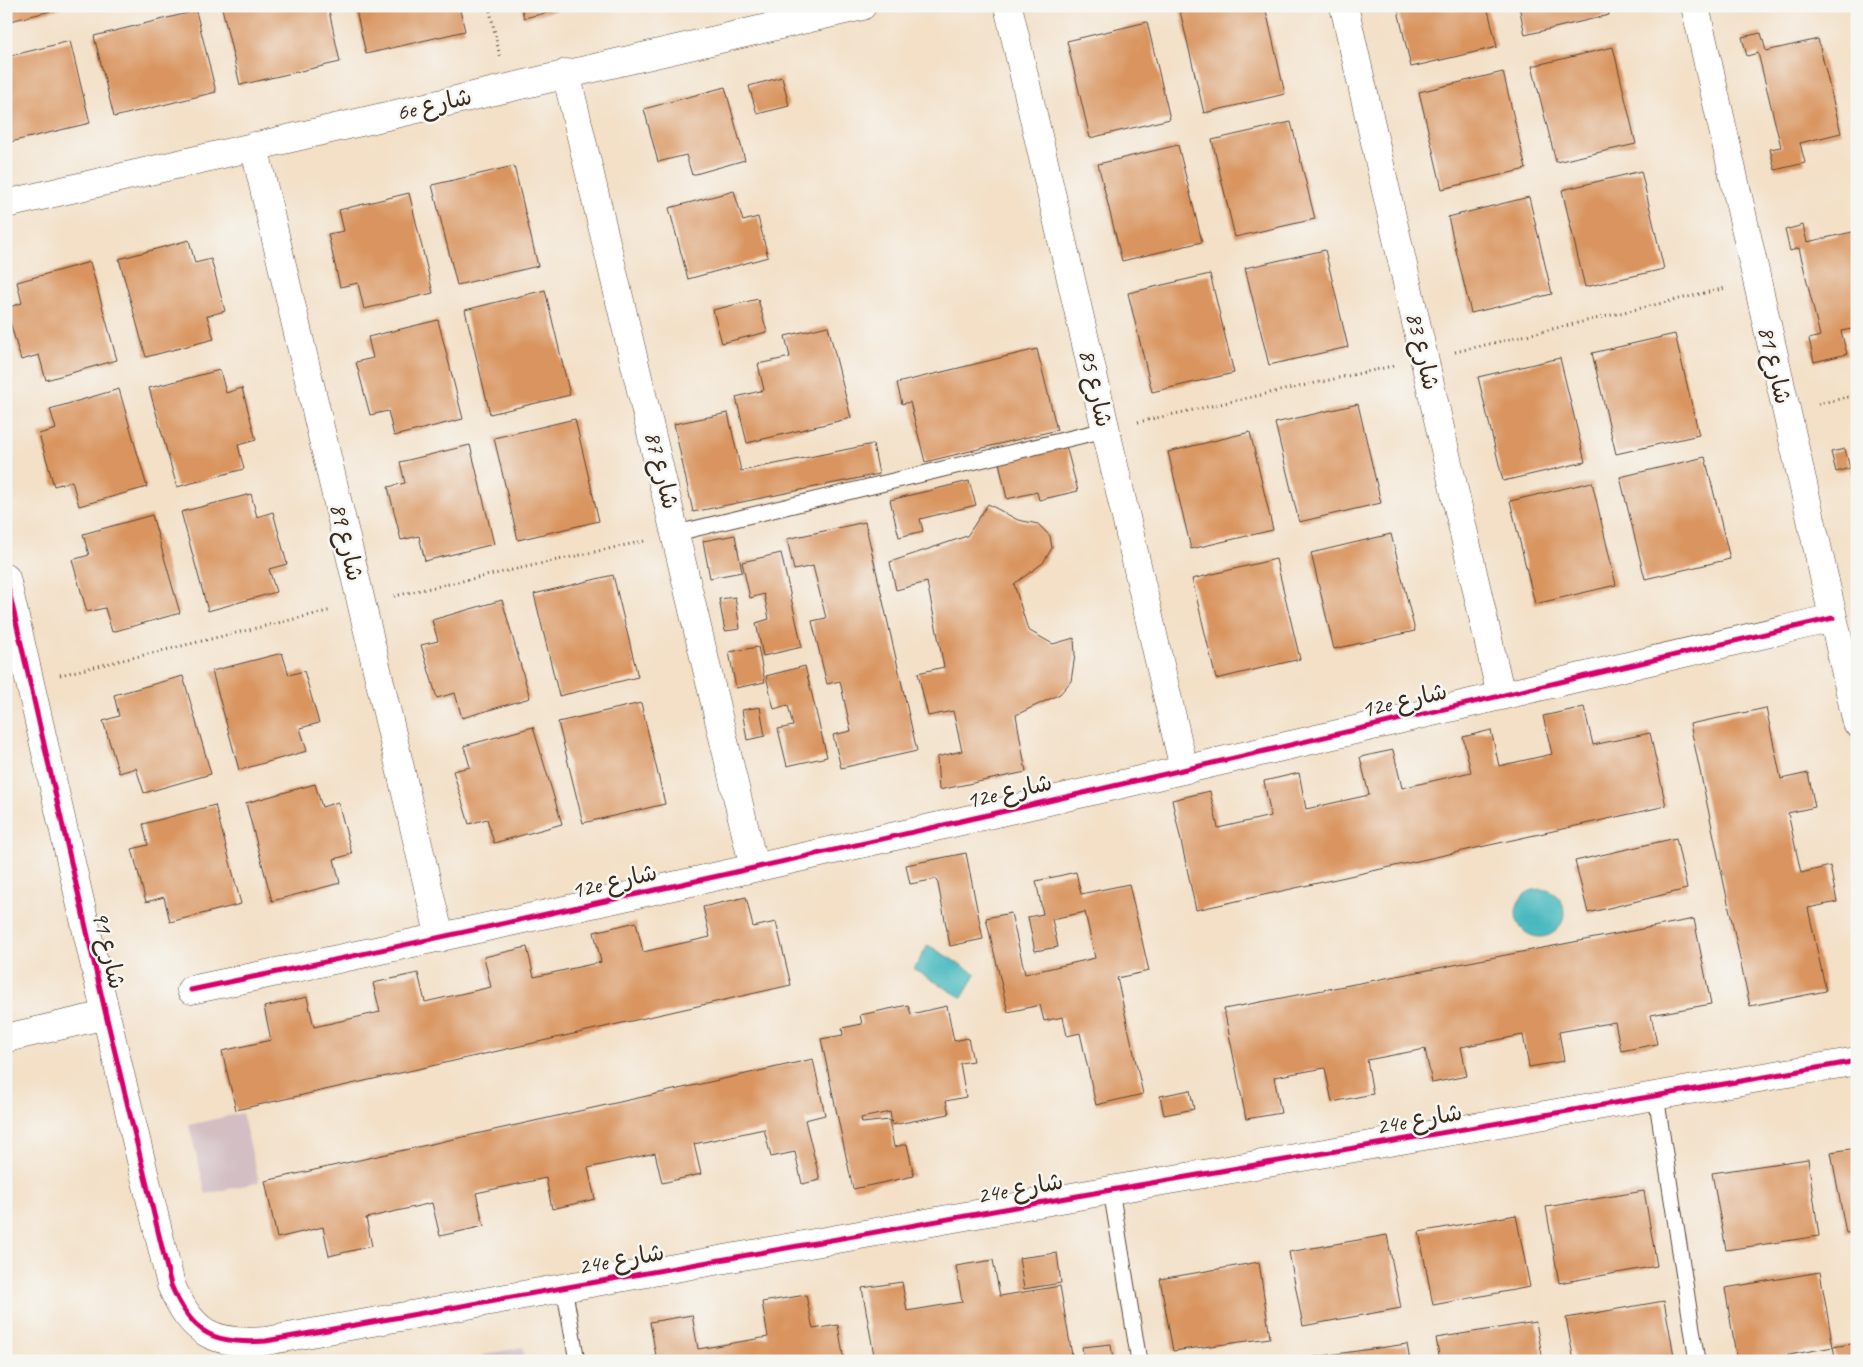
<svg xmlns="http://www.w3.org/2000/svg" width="1863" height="1367" font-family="Caveat,'Playpen Sans Arabic',sans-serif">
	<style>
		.industrial { fill: #d2bec3 }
		.water { fill: #4ab9bf; stroke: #42726e }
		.building { fill: #d9945e }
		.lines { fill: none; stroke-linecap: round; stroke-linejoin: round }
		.service-casing { stroke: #574537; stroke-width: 17 }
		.minor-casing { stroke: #574537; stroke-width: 29 }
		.path { stroke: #574537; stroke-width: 3; stroke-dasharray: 1 4; stroke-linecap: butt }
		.service { stroke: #fff; stroke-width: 15 }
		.minor { stroke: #fff; stroke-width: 28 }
		.cycleway-casing { stroke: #f6f6f2; stroke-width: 8 }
		.cycleway { stroke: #d6006c; stroke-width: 5 }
		.labels { text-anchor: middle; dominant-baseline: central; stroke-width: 5; stroke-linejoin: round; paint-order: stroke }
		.street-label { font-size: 24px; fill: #3b2a1e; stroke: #f6f6f2 }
	</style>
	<rect width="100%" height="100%" fill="#f6f6f2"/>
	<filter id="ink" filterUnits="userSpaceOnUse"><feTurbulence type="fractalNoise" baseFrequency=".02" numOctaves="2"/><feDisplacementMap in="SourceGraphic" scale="10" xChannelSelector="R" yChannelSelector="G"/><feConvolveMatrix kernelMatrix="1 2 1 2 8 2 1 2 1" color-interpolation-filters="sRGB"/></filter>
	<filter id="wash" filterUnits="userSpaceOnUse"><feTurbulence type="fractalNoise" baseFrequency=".0096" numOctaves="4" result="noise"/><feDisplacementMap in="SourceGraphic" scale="20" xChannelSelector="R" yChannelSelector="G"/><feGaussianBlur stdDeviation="1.12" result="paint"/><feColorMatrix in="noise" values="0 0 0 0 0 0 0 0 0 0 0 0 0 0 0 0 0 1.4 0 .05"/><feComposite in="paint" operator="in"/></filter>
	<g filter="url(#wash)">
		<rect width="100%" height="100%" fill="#f3e0c7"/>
		<path class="industrial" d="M242,1113L259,1182L206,1194L189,1125Z
			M523,1347L525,1361H484L482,1355Z"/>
		<path class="water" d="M1516 913a24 24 0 1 1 48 0a24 24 0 1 1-48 0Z
			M928,945L976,974L962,998L914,969Z"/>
		<g id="blocks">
			<path class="building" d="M6,6H58L59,9L6,22Z
				M231,6H328L340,62L240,85L222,8Z
				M355,6H459L465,31L366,54Z
				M521,6H572V7L524,18Z
				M1202,6H1265L1285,94L1204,113L1180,11Z
				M1397,6H1487L1497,47L1411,67Z
				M1519,6H1607L1609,15L1525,35Z
				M196,11L216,92L114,117L94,36Z
				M1147,22L1170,119L1090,138L1067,41Z
				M1761,33L1766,51L1818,39L1841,133L1800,143L1805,163L1775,170L1770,149L1781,147L1758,53L1747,56L1742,37Z
				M70,41L90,123L6,143V57Z
				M1613,47L1636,144L1556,162L1532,66Z
				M1503,72L1526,169L1442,189L1419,92Z
				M782,77L789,106L757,114L749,86Z
				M725,87L745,160L692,175L686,155L658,162L644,109Z
				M1291,122L1315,219L1235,237L1212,140Z
				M1178,145L1202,242L1122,261L1098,164Z
				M514,166L538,266L457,285L432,185Z
				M1641,171L1664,269L1585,287L1562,190Z
				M734,191L743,221L758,217L768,257L688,279L669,208Z
				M409,193L433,293L364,309L358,283L340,287L328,234L344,231L339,210Z
				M1529,197L1552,294L1471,313L1448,217Z
				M1803,225L1807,242L1857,231V328L1841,331L1847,354L1814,362L1809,339L1820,336L1799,248L1790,251L1785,230Z
				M189,240L195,263L211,259L225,311L207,316L214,339L146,357L119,259Z
				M1325,250L1348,347L1269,365L1245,268Z
				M90,262L117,360L46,380L39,355L21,360L6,308L22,303L17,282Z
				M1210,274L1234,373L1152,392L1128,293Z
				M545,290L570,395L490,414L465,310Z
				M758,299L767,332L722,343L713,310Z
				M438,320L463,419L394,436L388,411L370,415L356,362L373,358L368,337Z
				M828,326L851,418L747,443L736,397L764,390L758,364L790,357L785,336Z
				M1675,334L1699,435L1616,454L1592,353Z
				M1037,349L1057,430L925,462L910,402L902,404L897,383Z
				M1560,358L1585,462L1503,481L1478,377Z
				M220,370L226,393L242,388L256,440L238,445L244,469L177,487L149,388Z
				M119,389L147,487L79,506L72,481L54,486L39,434L56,429L50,409Z
				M1358,404L1381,503L1299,522L1275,423Z
				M728,413L741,471L873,444L879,474L693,512L674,424Z
				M575,419L599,521L518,540L494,438Z
				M1250,432L1273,530L1191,549L1168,452Z
				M1065,442L1078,491L1039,500L1037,492L1007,499L998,458Z
				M470,445L494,544L425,561L419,536L401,540L388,487L405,483L400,462Z
				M1845,449L1850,468L1836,472L1831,452Z
				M1705,457L1730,559L1645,579L1620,477Z
				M1857,466V492H1856L1850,468Z
				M969,481L976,505L920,519L923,531L899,537L890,500Z
				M1592,482L1616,585L1535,604L1510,501Z
				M251,494L257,517L273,512L287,564L269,569L276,592L208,611L181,512Z
				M988,504L1018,520L1038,524L1050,536L1052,548L1043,563L1014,584L1028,630L1053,644L1074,638L1075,655L1071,681L1060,694L1016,715L1026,772L939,790L937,757L962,751L953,711L928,716L918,673L944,667L927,582L896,590L890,562L967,536Z
				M152,515L180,613L112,632L105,608L87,612L72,560L89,555L83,534Z
				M865,522L917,751L841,768L833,735L851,731L840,681L827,684L812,621L826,618L813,566L794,570L787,539Z
				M1391,534L1415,631L1334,649L1311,553Z
				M735,535L742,572L710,578L703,541Z
				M781,553L802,647L763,656L756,623L769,619L764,594L750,598L742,562Z
				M1276,559L1300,659L1216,679L1192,579Z
				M613,575L638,677L559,696L534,594Z
				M735,597L740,629L725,631L719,599Z
				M502,600L530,698L462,718L455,693L437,698L421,645L438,641L432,620Z
				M758,647L765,682L736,688L729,652Z
				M282,653L289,675L304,671L319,723L300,728L307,751L239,770L212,671Z
				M805,666L827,757L787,766L778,729L793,726L788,705L774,709L766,676Z
				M183,676L211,774L144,793L136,768L119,773L103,721L119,716L114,695Z
				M641,703L665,804L583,823L558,722Z
				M760,707L765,736L747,740L742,710Z
				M1584,707L1593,745L1650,733L1666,806L1196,910L1172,800L1210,791L1218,828L1271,816L1264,781L1299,773L1306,809L1369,795L1360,757L1393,750L1402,788L1471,772L1463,737L1491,730L1499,766L1552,754L1543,716Z
				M1766,708L1781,779L1808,773L1815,807L1788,813L1801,873L1830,866L1837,902L1808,908L1826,991L1750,1006L1690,724Z
				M533,727L562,824L494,843L487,819L469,824L453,771L470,767L464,746Z
				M315,784L322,807L338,802L352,854L334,859L340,883L272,901L246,803Z
				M215,805L241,904L170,922L164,897L146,902L132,849L148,845L143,824Z
				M1676,838L1687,889L1588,913L1575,861Z
				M966,853L983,939L950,946L937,879L910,884L906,865Z
				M1076,872L1081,894L1129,884L1149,971L1117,978L1143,1094L1096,1105L1080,1033L1067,1036L1063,1017L1044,1021L1040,1005L1008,1012L986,918L1011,913L1025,974L1095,958L1085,912L1052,919L1058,947L1035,951L1028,917L1043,914L1036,881Z
				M746,897L753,927L776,922L791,985L236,1110L222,1051L271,1040L264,1007L307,997L314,1027L380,1012L373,983L418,973L425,1002L491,987L484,957L527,947L534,977L601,962L594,932L636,922L643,952L710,937L703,907Z
				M1694,919L1711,1004L1651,1015L1657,1044L1621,1051L1615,1022L1559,1032L1564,1061L1529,1067L1523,1035L1461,1047L1467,1076L1432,1083L1425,1049L1367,1060L1373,1094L1332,1102L1325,1068L1274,1077L1281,1113L1246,1119L1224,1009Z
				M908,1005L911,1014L947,1006L954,1041L968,1038L973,1061L960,1063L966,1097L946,1101L949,1114L892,1125L890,1112L861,1118L862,1123L889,1120L894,1147L907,1144L914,1176L853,1189L821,1039L843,1035L842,1028L862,1024L860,1015Z
				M813,1059L825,1115L805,1120L820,1180L802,1184L795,1152L771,1157L764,1129L694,1144L701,1174L662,1183L655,1153L588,1168L595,1199L552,1209L546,1178L476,1193L484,1226L440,1236L432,1203L366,1218L372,1246L329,1256L323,1227L277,1238L265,1181Z
				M1190,1090L1194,1109L1164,1115L1160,1096Z
				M1857,1148V1232L1846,1233L1831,1152Z
				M1808,1159L1819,1236L1726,1250L1712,1173Z
				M1644,1191L1657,1266L1559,1283L1546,1207Z
				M1516,1215L1530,1287L1433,1305L1419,1232Z
				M1387,1235L1401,1308L1303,1326L1289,1252Z
				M1057,1253L1061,1283L1024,1289L1019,1258Z
				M993,1260L1000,1296L1060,1286L1073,1361H875L862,1288L902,1282L907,1311L962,1302L956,1266Z
				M1259,1262L1270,1338L1173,1351L1160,1279Z
				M1820,1272L1833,1347L1772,1358V1361H1737L1725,1288Z
				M806,1295L813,1329L838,1325L844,1361H636L656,1356L650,1322L692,1315L698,1349L768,1337L762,1302Z
				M1664,1301L1675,1361H1574L1566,1318Z
				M1536,1322L1543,1361H1440L1436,1338Z
				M1857,1343V1361H1836L1833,1347Z
				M1111,1344L1113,1361H1084L1082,1347Z
				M1407,1344L1410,1361H1307V1358Z"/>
		</g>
	</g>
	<g filter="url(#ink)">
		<use href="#blocks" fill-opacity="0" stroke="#574537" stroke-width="1"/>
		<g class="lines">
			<defs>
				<path id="service" d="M677,533L1105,430
					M1656,1096L1697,1361
					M1111,1190L1139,1361
					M564,1287L577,1361"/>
				<path id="minor" d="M1008,6L1184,769
					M1344,6L1501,696
					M1695,6L1857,723
					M566,73L754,868
					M254,146L440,938
					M6,204L862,6
					M6,578L106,1015L171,1285C192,1334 214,1345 266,1341L1111,1190L1857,1061
					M191,990C740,876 1286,746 1833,618
					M6,1038L106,1015"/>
			</defs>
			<use href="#service" class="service-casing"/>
			<use href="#minor" class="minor-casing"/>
			<path class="path" d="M489,6L500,57
				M1455,352L1726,288
				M1818,404L1857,395
				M1138,422L1393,366
				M394,596L644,541
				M60,675L332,610"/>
			<use href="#service" class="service"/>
			<use href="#minor" class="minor"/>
			<defs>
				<path id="cycleway" d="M6,578L106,1015L171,1285C192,1334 214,1345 266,1341L1111,1190L1857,1061
					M191,990C740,876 1286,746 1833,618"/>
			</defs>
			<use href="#cycleway" class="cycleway-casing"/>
			<use href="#cycleway" class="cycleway"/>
		</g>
	</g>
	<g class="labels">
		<g class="street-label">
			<text transform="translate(434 104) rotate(-13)">6e شارع</text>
			<text transform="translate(1423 351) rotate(77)">شارع 83</text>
			<text transform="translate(1775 365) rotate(77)">شارع 81</text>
			<text transform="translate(1096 388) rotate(77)">شارع 85</text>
			<text transform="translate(662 470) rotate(76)">شارع 87</text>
			<text transform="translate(347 542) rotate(77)">شارع 89</text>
			<text transform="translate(1404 700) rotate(-13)">12e شارع</text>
			<text transform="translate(1009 791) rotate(-13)">12e شارع</text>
			<text transform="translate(614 881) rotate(-13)">12e شارع</text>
			<text transform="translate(109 950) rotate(77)">شارع 91</text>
			<text transform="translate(1419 1119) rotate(-10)">24e شارع</text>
			<text transform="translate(1020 1188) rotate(-10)">24e شارع</text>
			<text transform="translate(621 1259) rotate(-10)">24e شارع</text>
		</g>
	</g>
	<rect width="1863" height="1367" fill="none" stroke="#f6f6f2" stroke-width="25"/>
</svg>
